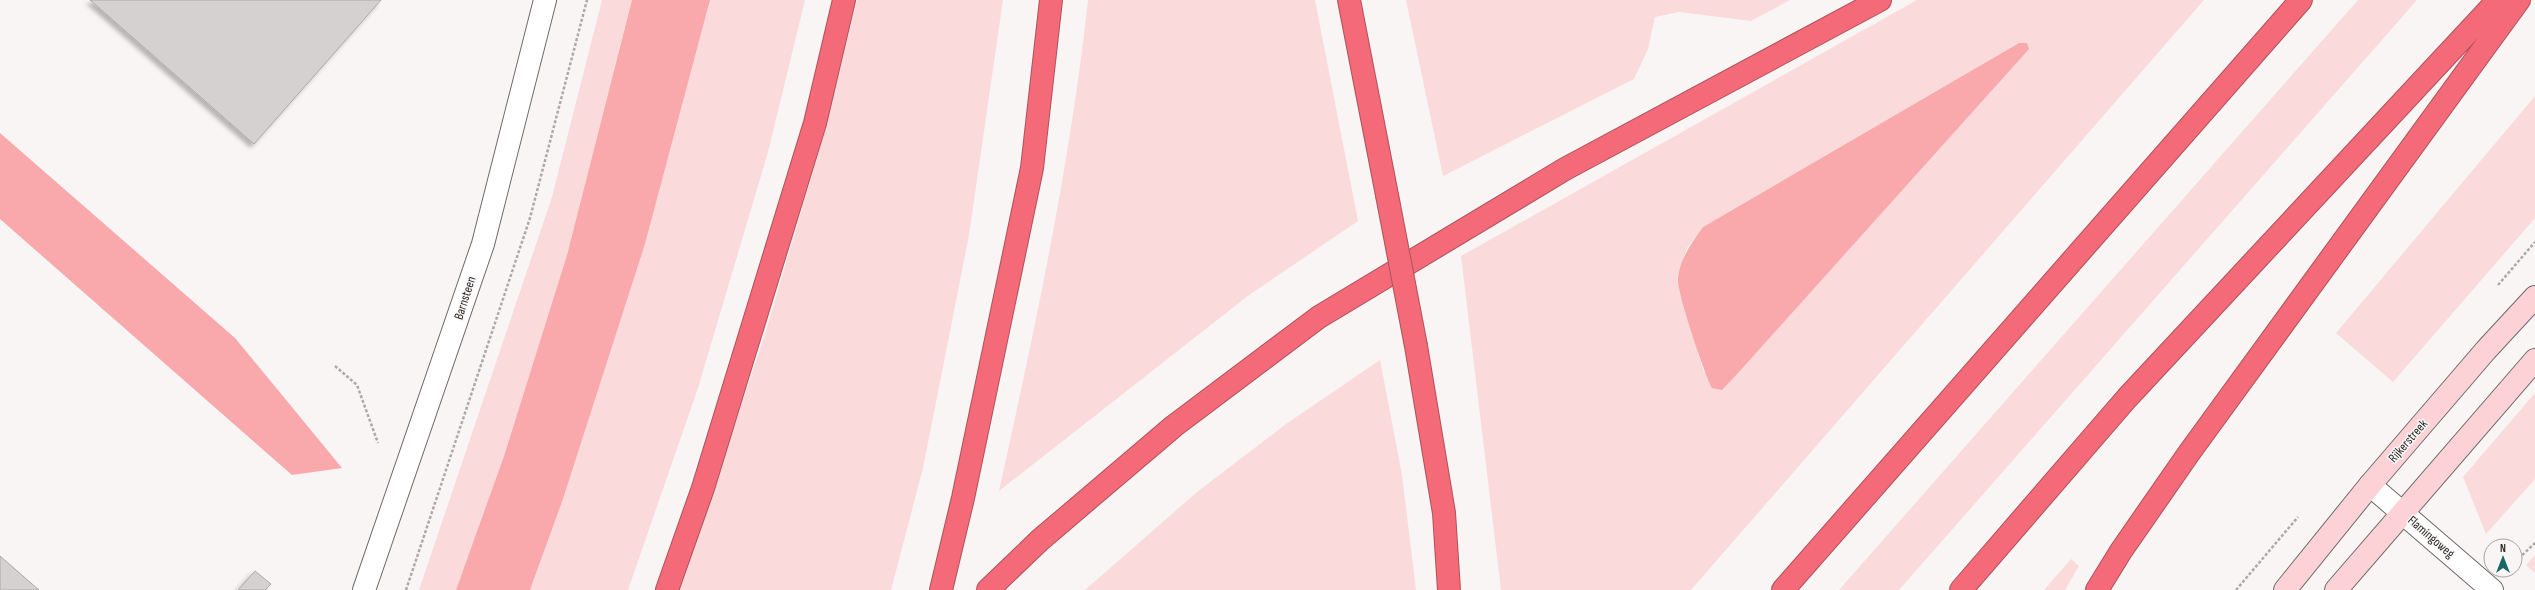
<svg xmlns="http://www.w3.org/2000/svg" width="2535" height="590" font-family="'Sofia Sans Condensed',sans-serif">
	<style>
		.green { fill: #fadada; fill-rule: evenodd }
		.water { fill: #f9a8ab }
		.building { fill: #d6d1d1; stroke: #ada8a8; filter: url(#shadow) }
		.lines { fill: none; stroke-linecap: round; stroke-linejoin: round }
		.street-casing { stroke: #6f6b6b; stroke-width: 24 }
		.secondary-casing { stroke: #6f6b6b; stroke-width: 24 }
		.highway-casing { stroke: #ad535c; stroke-width: 24 }
		.path { stroke: #aca9a9; stroke-width: 2.5; stroke-dasharray: 3 2; stroke-linecap: butt }
		.street { stroke: #fff; stroke-width: 22 }
		.secondary { stroke: #fcd2d6; stroke-width: 22 }
		.highway { stroke: #f46a78; stroke-width: 22 }
		.highway-bridge-casing { stroke: #ad535c; stroke-width: 24; stroke-linecap: butt }
		.highway-bridge { stroke: #f46a78; stroke-width: 22 }
		.labels { text-anchor: middle; dominant-baseline: central; stroke-width: 3; stroke-linejoin: round; paint-order: stroke }
		.street-label { font-size: 13px; fill: #292828; stroke: #f9f5f5 }
	</style>
	<defs>
		<filter id="shadow"><feDropShadow dx="-3.5" dy="3.5" stdDeviation="2" flood-color="#0004"/></filter>
	</defs>
	<rect width="100%" height="100%" fill="#f9f5f5"/>
	<path class="green" d="M602,0H632L567,255L504,456L456,590H419L552,197Z
		M710,0H805L768,152L698,388L628,590H530L563,499L645,244Z
		M857,0H1003L969,235L923,468L891,590H680L766,331L824,134Z
		M1088,0H1315L1358,221L1249,295L999,491C1035,328 1070,166 1088,0Z
		M1406,0H1790L1751,21L1679,12L1655,17L1648,49L1634,79L1443,176Z
		M1917,0H2204L1691,590H1501L1461,256ZM2019,43H2027L1704,373L1677,279L1687,248L1703,227Z
		M2358,0H2417L1899,590H1839Z
		M2535,96V218L2393,382L2336,333Z
		M1380,360L1402,475L1416,590H1085L1197,492L1286,424Z
		M2535,393V479L2486,534L2463,477Z
		M2535,555V573L2526,565Z
		M2071,559L2079,566L2065,590H2044Z"/>
	<path class="water" d="M632,0H710L645,244L563,499L530,590H456L504,456L567,255Z
		M2019,43H2027L2029,49L1738,373L1722,390L1712,388C1705,375 1676,290 1678,278C1680,259 1692,242 1703,227Z
		M0,133L235,338L342,468L292,475L0,219Z"/>
	<path class="building" d="M90,0H381L254,144Z
		M0,556L39,590H0Z
		M255,571L271,584L265,590H238Z"/>
	<g class="lines">
		<defs>
			<path id="street" d="M2370,485L2492,590
				M364,590L483,244L545,0"/>
			<path id="secondary" d="M2285,590L2370,485L2486,350L2535,297
				M2336,590L2535,360"/>
			<path id="highway" d="M1349,0L1387,195
				M1416,346L1444,513L1449,590
				M667,590L703,488L815,123L844,0
				M941,590L963,498L1032,168L1051,0
				M988,590L1040,540L1174,426L1319,317L1565,169L1880,0
				M1783,590L2301,0
				M1961,590L2127,398L2498,0
				M2097,590L2121,551L2189,453L2519,0"/>
		</defs>
		<use href="#street" class="street-casing"/>
		<use href="#secondary" class="secondary-casing"/>
		<use href="#highway" class="highway-casing"/>
		<path class="path" d="M2498,285L2535,242
			M335,366L357,385L378,443
			M2515,562L2535,543
			M406,590L530,218L587,0
			M2236,590L2298,517"/>
		<use href="#street" class="street"/>
		<use href="#secondary" class="secondary"/>
		<use href="#highway" class="highway"/>
		<defs>
			<path id="highway-bridge" d="M1387,195L1416,346"/>
		</defs>
		<use href="#highway-bridge" class="highway-bridge-casing"/>
		<use href="#highway-bridge" class="highway-bridge"/>
	</g>
	<g class="labels">
		<g class="street-label">
			<text transform="translate(465 298) rotate(-72)">Barnsteen</text>
			<text transform="translate(2408 441) rotate(-49)">Rijkerstreek</text>
			<text transform="translate(2431 537) rotate(41)">Flamingoweg</text>
		</g>
	</g>
	<g transform="translate(2503 558)"><circle r="19" fill="#f9f5f5" stroke="#a6a3a3"/>
	<path d="M0-3L7 15L0 10L-7 15Z" fill="#196768"/>
	<text y="-6" font-size="11" font-weight="bold" text-anchor="middle" fill="#292828">N</text>
	</g>
</svg>
